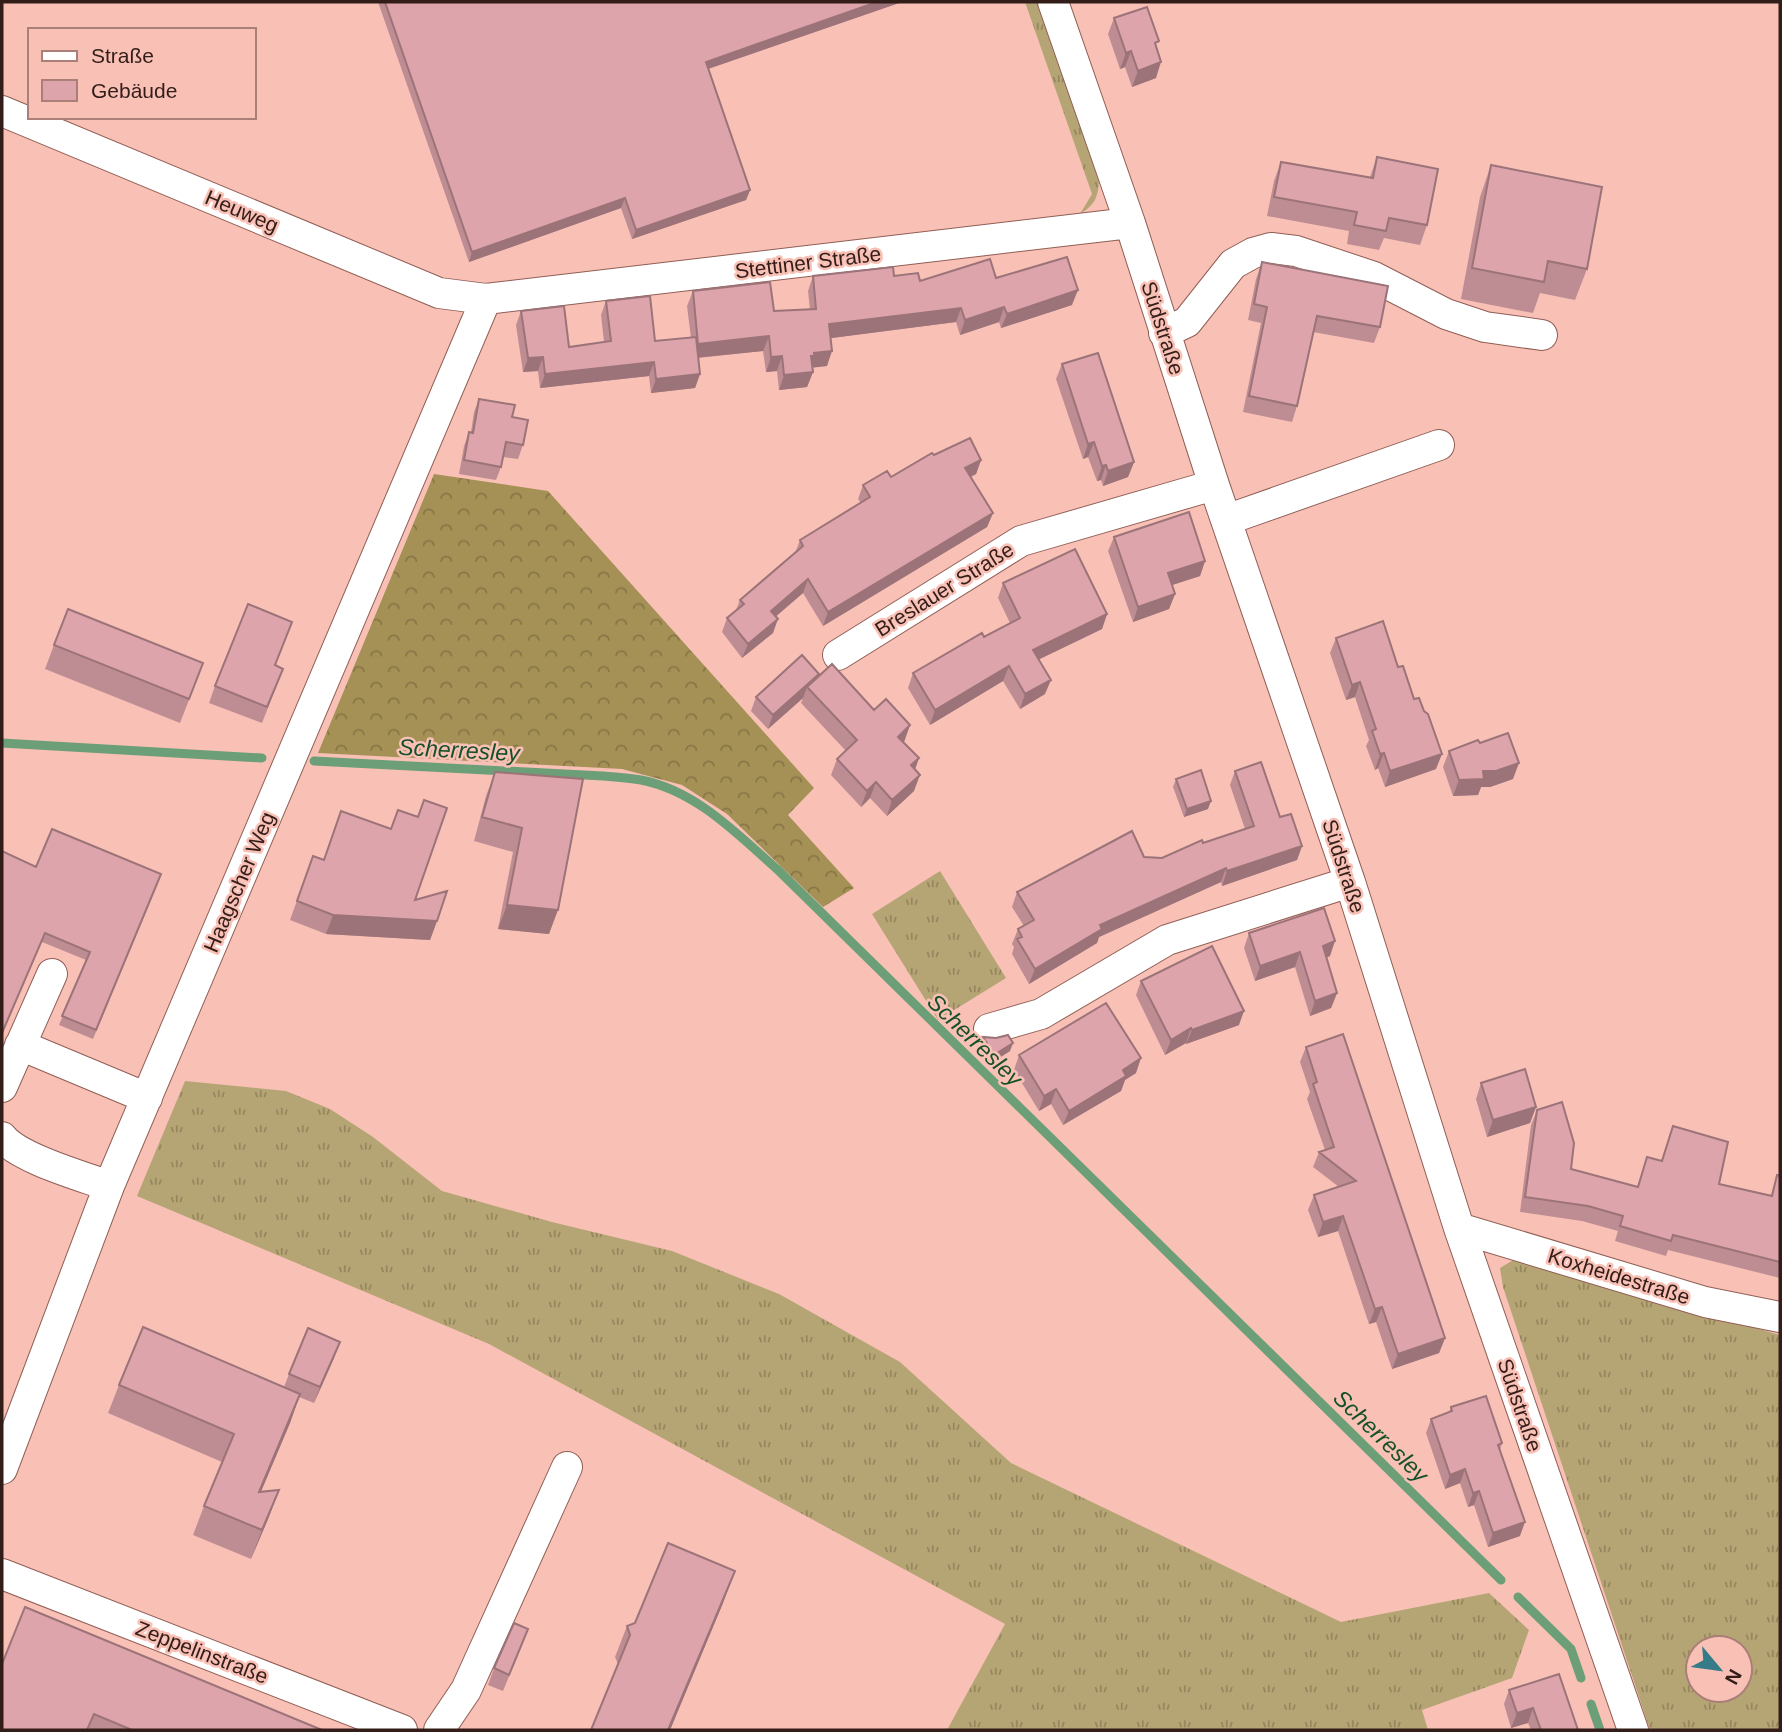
<svg xmlns="http://www.w3.org/2000/svg" width="1782" height="1732" font-family="Helvetica,sans-serif">
	<style>
		.grass { fill: url(#grass-tufts); fill-rule: evenodd }
		.forest { fill: url(#forest-crowns) }
		.lines { fill: none; stroke-linecap: round; stroke-linejoin: round }
		.stream { stroke: #6c9f77; stroke-width: 9 }
		.minor-casing { stroke: #905e55; stroke-width: 32 }
		.minor { stroke: #fff; stroke-width: 30 }
		.wall { fill: #be8d93 }
		.shaded-wall { fill: #9b7378 }
		.building { fill: #dda4ab; stroke: #9b7378; stroke-width: 2 }
		.labels { text-anchor: middle; dominant-baseline: central; stroke-width: 5; stroke-linejoin: round; paint-order: stroke }
		.street-label { font-size: 21px; fill: #321d19; stroke: #f9c0b6 }
		.water-label { font-size: 23px; font-style: italic; fill: #155028; stroke: #f9c0b6 }
	</style>
	<defs>
		<pattern id="grass-tufts" width="24" height="20" patternUnits="userSpaceOnUse" patternTransform="scale(1.75)"><rect width="24" height="20" fill="#b6a574"/><path d="M3 7l-1-3M5 7V3M7 7l1-3M15 17l-1-3M17 17v-4M19 17l1-3" fill="none" stroke="#95865e"/></pattern>
		<pattern id="forest-crowns" width="20" height="18" patternUnits="userSpaceOnUse" patternTransform="scale(1.75)"><rect width="20" height="18" fill="#a59156"/><path d="M2 6a3 3 0 1 1 6 0M12 15a3 3 0 1 1 6 0" fill="none" stroke="#877646"/></pattern>
	</defs>
	<rect width="100%" height="100%" fill="#f9c0b6"/>
	<path class="grass" d="M1025,2H1038L1099,181C1098,197 1095,205 1080,214L1092,194Z
		M940,871L1006,978L938,1020L872,914Z
		M185,1081L286,1091L330,1109L373,1137L442,1191L552,1222L672,1251L779,1294L900,1362L1011,1463L1341,1622L1489,1593L1529,1630L1512,1678L1422,1710L1428,1730H947L1005,1624L489,1344L137,1196Z
		M1515,1259L1780,1335V1730H1650L1503,1287L1500,1268ZM1698,1648H1740V1690H1698Z"/>
	<path class="forest" d="M434,474L548,491L814,788L788,815L854,888L823,907L727,814L682,785L622,769L318,753Z"/>
	<g class="lines">
		<path class="stream" d="M2,743L262,758
			M314,761L603,776C616,777 629,778 641,780C697,791 737,834 778,870L1501,1580
			M1518,1597L1571,1649L1581,1678
			M1591,1704L1600,1730"/>
		<defs>
			<path id="minor" d="M1053,2L1130,223L1214,485L1350,882L1459,1228L1633,1730
				M2,111L439,293L486,299L1130,223
				M1164,333L1187,322L1233,264L1253,253L1271,248L1296,251L1374,277L1446,314L1485,327L1542,335
				M1226,520L1439,445
				M838,655L1021,541L1214,485
				M989,1029L1041,1014L1167,940L1350,882
				M20,1045L147,1098
				M2,1087L52,974
				M2,1137C18,1158 82,1176 109,1186
				M1459,1228L1705,1302L1780,1317
				M2,1469L109,1186L486,299
				M2,1574L402,1730
				M439,1730L466,1690L567,1467"/>
		</defs>
		<use href="#minor" class="minor-casing"/>
		<use href="#minor" class="minor"/>
	</g>
	<path class="wall" d="M378,2H902L708,69L750,190L746,200L632,239L621,208L469,262Z
		M1114,18L1157,48L1156,78L1132,87L1125,67L1120,69L1108,34Z
		M1377,157L1427,225L1420,245L1384,238L1379,250L1347,244L1349,231L1267,216L1274,181L1281,162L1370,177Z
		M1491,165L1587,269L1575,300L1540,293L1533,313L1461,299L1480,197Z
		M1262,262L1380,327L1374,343L1313,332L1297,406L1292,422L1243,412L1261,323L1248,320L1256,279Z
		M813,276H894L920,281L996,278L1072,305L1001,328L999,322L960,335L956,322L831,338L827,366L812,367L813,372L807,387L779,390L777,371L766,372L763,351L698,358L700,374L695,388L651,393L649,376L540,388L538,371L523,372L516,325L521,311L569,347L604,342L601,315L606,301L655,341L691,338L687,306L693,291L774,311L810,310L808,291Z
		M1062,364L1134,462L1128,477L1103,486L1101,480L1097,481L1088,457L1083,459L1056,379Z
		M479,399L512,417L523,445L518,459L503,457L501,467L496,480L459,474L464,446L469,432H471L474,412Z
		M934,455L981,460L976,474L971,477L993,513L987,527L823,626L803,593L776,616L773,633L742,658L722,632L727,618L736,610L740,600L795,553L800,540L861,503L858,499L863,485L891,477Z
		M1114,537L1205,561L1200,576L1172,585L1175,594L1169,609L1133,622L1108,551Z
		M1003,583L1107,614L1102,629L1038,660L1045,694L1020,709L1003,681L930,725L908,688L913,673L1010,623L998,598Z
		M292,622L275,666L277,685L262,723L209,703L215,686Z
		M1336,638L1398,667L1436,769L1385,787L1378,768L1375,770L1366,746L1369,740L1355,697L1346,700L1330,653Z
		M54,645L194,687L180,723L45,669Z
		M819,674L818,677L874,710L910,725L904,742L919,758L915,769L914,791L887,816L870,798L861,807L831,775L837,759L846,751L801,703L803,698L768,729L751,711L756,697Z
		M1480,743L1513,779L1490,787H1481L1478,795L1453,796L1443,767L1449,751Z
		M1235,771L1280,817L1302,846L1297,860L1222,886L1221,882L1099,937L1097,943L1029,984L1012,954L1014,947L1012,944L1018,929L1024,926L1012,907L1017,892L1144,857L1162,858L1245,829L1230,785Z
		M495,772L583,779L549,934L498,929L513,852L474,841L486,796Z
		M1176,779L1208,809L1184,817L1173,787Z
		M313,856L415,900L437,921L430,940L326,934L290,920Z
		M36,867L158,883L93,1039L59,1025L86,960L42,942Z
		M1249,933L1330,956L1326,958L1337,993L1331,1008L1310,1016L1295,967L1255,981L1244,948Z
		M1141,981L1239,1025L1186,1044V1043L1165,1055L1136,995Z
		M983,1037L1010,1051L991,1063L980,1045Z
		M1306,1047L1445,1338L1439,1353L1392,1369L1376,1322L1369,1324L1338,1231L1318,1237L1308,1210L1314,1195L1339,1187L1313,1167L1319,1152L1325,1150L1307,1099L1310,1092L1300,1062Z
		M1019,1055L1136,1073L1125,1080L1121,1091L1063,1125L1051,1104L1039,1111L1014,1070Z
		M1481,1083L1536,1107L1530,1123L1487,1137L1476,1099Z
		M1537,1110L1571,1169L1637,1187L1647,1157L1661,1161L1673,1126L1719,1184L1771,1195L1777,1175L1780,1176V1278L1668,1250L1666,1256L1615,1241L1618,1231L1582,1221L1520,1212L1531,1125Z
		M334,1358L314,1403L299,1397L290,1423L261,1491L279,1490L268,1519L251,1559L193,1535L204,1506L222,1462L108,1413L119,1385L284,1387L289,1374Z
		M1451,1407L1502,1443L1500,1450L1520,1536L1488,1547L1474,1505L1468,1507L1460,1483L1445,1489L1426,1433L1431,1419L1449,1412Z
		M723,1603L670,1730H591L618,1664L615,1657L627,1626Z
		M522,1645L503,1691L488,1685L494,1668Z
		M2,1664L322,1730H2Z
		M1509,1690L1578,1730H1531L1528,1723L1511,1728L1504,1704Z"/>
	<path class="shaded-wall" d="M877,2H902L702,71L706,62Z
		M1131,51L1125,67L1120,69L1126,53Z
		M1161,62L1156,78L1132,87L1138,71Z
		M750,190L746,200L632,239L636,230Z
		M625,198L621,208L469,262L472,252Z
		M1078,290L1072,305L1001,328L1007,314Z
		M1004,307L999,322L960,335L965,320Z
		M961,308L956,322L824,339L829,324Z
		M769,336L763,351L693,358L698,344Z
		M832,351L827,366L810,368L811,356L814,353Z
		M782,356L777,371L766,372L771,357Z
		M543,357L538,371L523,372L528,358Z
		M654,362L649,376L540,388L545,374Z
		M813,372L807,387L779,390L784,375Z
		M700,374L695,388L651,393L656,379Z
		M1094,442L1088,457L1083,459L1088,444Z
		M981,460L976,474L960,482L965,468Z
		M1134,462L1128,477L1103,486L1108,471Z
		M1106,465L1101,480L1097,481L1102,466Z
		M993,513L987,527L823,626L828,612Z
		M1205,561L1200,576L1163,588L1168,573Z
		M808,579L803,593L766,625L771,611Z
		M1175,594L1169,609L1133,622L1138,607Z
		M1107,614L1102,629L1027,665L1033,650Z
		M778,619L773,633L742,658L748,644Z
		M1009,666L1003,681L930,725L935,710Z
		M819,674L814,688L807,687L803,698L768,729L773,715Z
		M1051,680L1045,694L1020,709L1025,694Z
		M1360,682L1355,697L1346,700L1352,685Z
		M910,725L904,742L892,753L898,737Z
		M1384,753L1378,768L1375,770L1380,754Z
		M1442,754L1436,769L1385,787L1390,771Z
		M919,758L913,775L911,765Z
		M1519,763L1513,779L1490,787H1481L1478,795L1453,796L1459,780L1483,771Z
		M920,775L914,791L887,816L892,800Z
		M876,782L870,798L861,807L867,791Z
		M1211,801L1208,809L1184,817L1187,809Z
		M1302,846L1297,860L1222,886L1227,871Z
		M1226,868L1221,882L1099,937L1097,943L1029,984L1035,969L1100,925Z
		M507,905L558,910L549,934L498,929Z
		M333,915L437,921L430,940L326,934Z
		M1335,941L1330,956L1317,961L1323,946Z
		M1300,952L1295,967L1255,981L1260,966Z
		M1337,993L1331,1008L1310,1016L1315,1001Z
		M1244,1011L1239,1025L1186,1044L1192,1030Z
		M1191,1028L1186,1043L1165,1055L1171,1040Z
		M1013,1043L1010,1051L991,1063L994,1055Z
		M1141,1058L1136,1073L1125,1080L1121,1091L1063,1125L1069,1111L1123,1070Z
		M1056,1089L1051,1104L1039,1111L1044,1096Z
		M1536,1107L1530,1123L1487,1137L1493,1120Z
		M1343,1216L1338,1231L1318,1237L1323,1222Z
		M1382,1307L1376,1322L1369,1324L1375,1309Z
		M1445,1338L1439,1353L1392,1369L1398,1354Z
		M340,1342L334,1358L314,1403L320,1387Z
		M300,1394L290,1423L249,1520L259,1492Z
		M1465,1469L1460,1483L1445,1489L1450,1475Z
		M279,1490L268,1519L251,1559L262,1530Z
		M1479,1491L1474,1505L1468,1507L1473,1493Z
		M1525,1522L1520,1536L1488,1547L1493,1533Z
		M735,1571L723,1603L670,1730H668Z
		M1533,1708L1528,1723L1511,1728L1517,1713Z"/>
	<path class="building" d="M385,2H877L706,62L750,190L636,230L625,198L472,252Z
		M1147,7L1159,41L1155,43L1161,62L1138,71L1131,51L1126,53L1114,18Z
		M1377,157L1438,169L1427,225L1389,218L1386,231L1354,225L1357,212L1274,197L1281,162L1373,178Z
		M1491,165L1602,187L1587,269L1548,261L1544,282L1472,268Z
		M1067,257L1078,290L1007,314L1004,307L965,320L961,308L829,324L832,351L814,353V356H811L813,372L784,375L782,356L771,357L769,336L698,344L693,291L770,282L774,311L816,309L813,276L893,267L894,276L918,273L920,281L990,259L996,278Z
		M1262,262L1388,286L1380,327L1317,316L1297,406L1249,396L1267,307L1254,304Z
		M650,296L655,341L696,337L700,374L656,379L654,362L545,374L543,357L528,358L521,311L564,306L569,347L611,341L606,301Z
		M1098,353L1134,462L1108,471L1106,465L1102,466L1094,442L1088,444L1062,364Z
		M479,399L515,405L512,417L528,420L523,445L506,442L501,467L464,460L469,432L473,433Z
		M970,438L981,460L965,468L993,513L828,612L808,579L771,611L778,619L748,644L727,618L744,604L740,600L803,546L800,540L870,497L863,485L887,471L891,477L932,453L934,455Z
		M1189,512L1205,561L1168,573L1175,594L1138,607L1114,537Z
		M1075,549L1107,614L1033,650L1051,680L1025,694L1009,666L935,710L913,673L982,633L984,637L1020,618L1003,583Z
		M248,604L292,622L275,665L283,669L267,707L215,686Z
		M68,609L203,663L189,699L54,645Z
		M1383,621L1398,667L1403,666L1414,699L1419,698L1424,711L1428,714L1442,754L1390,771L1384,753L1380,754L1372,731L1376,729L1360,682L1352,685L1336,638Z
		M802,655L819,674L773,715L756,697Z
		M832,664L874,710L886,699L910,725L898,737L919,758L911,765L920,775L892,800L876,782L867,791L837,759L857,740L807,687Z
		M1508,733L1519,763L1496,771H1483L1484,779L1459,780L1449,751L1478,740L1480,743Z
		M1261,762L1280,817L1291,814L1302,846L1227,871L1226,868L1100,925L1102,929L1035,969L1017,939L1022,937L1018,929L1034,920L1017,892L1132,831L1144,857L1162,858L1202,840L1203,843L1254,826L1235,771Z
		M1201,770L1211,801L1187,809L1176,779Z
		M495,772L583,779L558,910L507,905L522,828L482,817Z
		M424,800L447,808L415,900L447,891L437,921L333,915L297,901L313,856L324,860L341,811L391,829L398,810L418,817Z
		M52,829L161,874L96,1030L62,1016L90,952L45,933L2,1033V851L36,867Z
		M1324,908L1335,941L1323,946L1337,993L1315,1001L1300,952L1260,966L1249,933Z
		M1212,946L1244,1011L1192,1030L1191,1028L1171,1040L1141,981Z
		M1106,1003L1141,1058L1123,1070L1126,1076L1069,1111L1056,1089L1044,1096L1019,1055Z
		M1343,1034L1445,1338L1398,1354L1382,1307L1375,1309L1343,1216L1323,1222L1314,1195L1356,1181L1319,1152L1334,1147L1313,1084L1317,1082L1306,1047Z
		M1008,1035L1013,1043L994,1055L983,1037L996,1038Z
		M1525,1069L1536,1107L1493,1120L1481,1083Z
		M1562,1102L1574,1143L1571,1169L1638,1187L1647,1157L1662,1161L1673,1126L1728,1142L1719,1184L1772,1196L1777,1175L1780,1176V1262L1673,1235L1671,1241L1620,1226L1623,1216L1588,1206L1525,1197L1537,1110Z
		M143,1327L300,1394L259,1492L279,1490L262,1530L204,1506L234,1434L119,1385Z
		M308,1328L340,1342L320,1387L289,1374Z
		M1486,1396L1502,1443L1498,1445L1525,1522L1493,1533L1479,1491L1473,1493L1465,1469L1450,1475L1431,1419L1452,1411L1451,1407Z
		M668,1543L735,1571L668,1730H591L630,1635L627,1626L635,1623Z
		M25,1607L322,1730H132L94,1714L87,1730H2V1664Z
		M514,1623L528,1629L509,1675L494,1668Z
		M1559,1674L1578,1730H1541L1533,1708L1517,1713L1509,1690Z"/>
	<g class="labels">
		<g class="street-label">
			<text transform="translate(242 211) rotate(23)">Heuweg</text>
			<text transform="translate(808 262) rotate(-7)">Stettiner Straße</text>
			<text transform="translate(1163 328) rotate(72)">Südstraße</text>
			<text transform="translate(944 589) rotate(-32)">Breslauer Straße</text>
			<text transform="translate(1344 866) rotate(72)">Südstraße</text>
			<text transform="translate(239 882) rotate(-67)">Haagscher Weg</text>
			<text transform="translate(1619 1276) rotate(17)">Koxheidestraße</text>
			<text transform="translate(1520 1405) rotate(71)">Südstraße</text>
			<text transform="translate(202 1652) rotate(21)">Zeppelinstraße</text>
		</g>
		<g class="water-label">
			<text transform="translate(459 750) rotate(3)">Scherresley</text>
			<text transform="translate(975 1040) rotate(44)">Scherresley</text>
			<text transform="translate(1381 1436) rotate(44)">Scherresley</text>
		</g>
	</g>
	<rect width="1782" height="1732" fill="none" stroke="#321d19" stroke-width="7"/>
	<rect x="28" y="28" width="228" height="91" fill="#f9c0b6" stroke="#a97f77" stroke-width="2"/>
	<rect x="42" y="51" width="35" height="10" fill="#ffffff" stroke="#a97f77" stroke-width="2"/>
	<text x="91" y="63" font-size="21" fill="#321d19">Straße</text>
	<rect x="42" y="80" width="35" height="21" fill="#dda4ab" stroke="#a97f77" stroke-width="2"/>
	<text x="91" y="98" font-size="21" fill="#321d19">Gebäude</text>
	<g transform="translate(1719 1669) rotate(119)"><circle r="33" fill="#f9c0b6" stroke="#a97f77" stroke-width="2"/>
	<path d="M0-5L12 26L0 18L-12 26Z" fill="#367c88"/>
	<text y="-10" font-size="19" font-weight="bold" text-anchor="middle" fill="#321d19">N</text>
	</g>
</svg>
